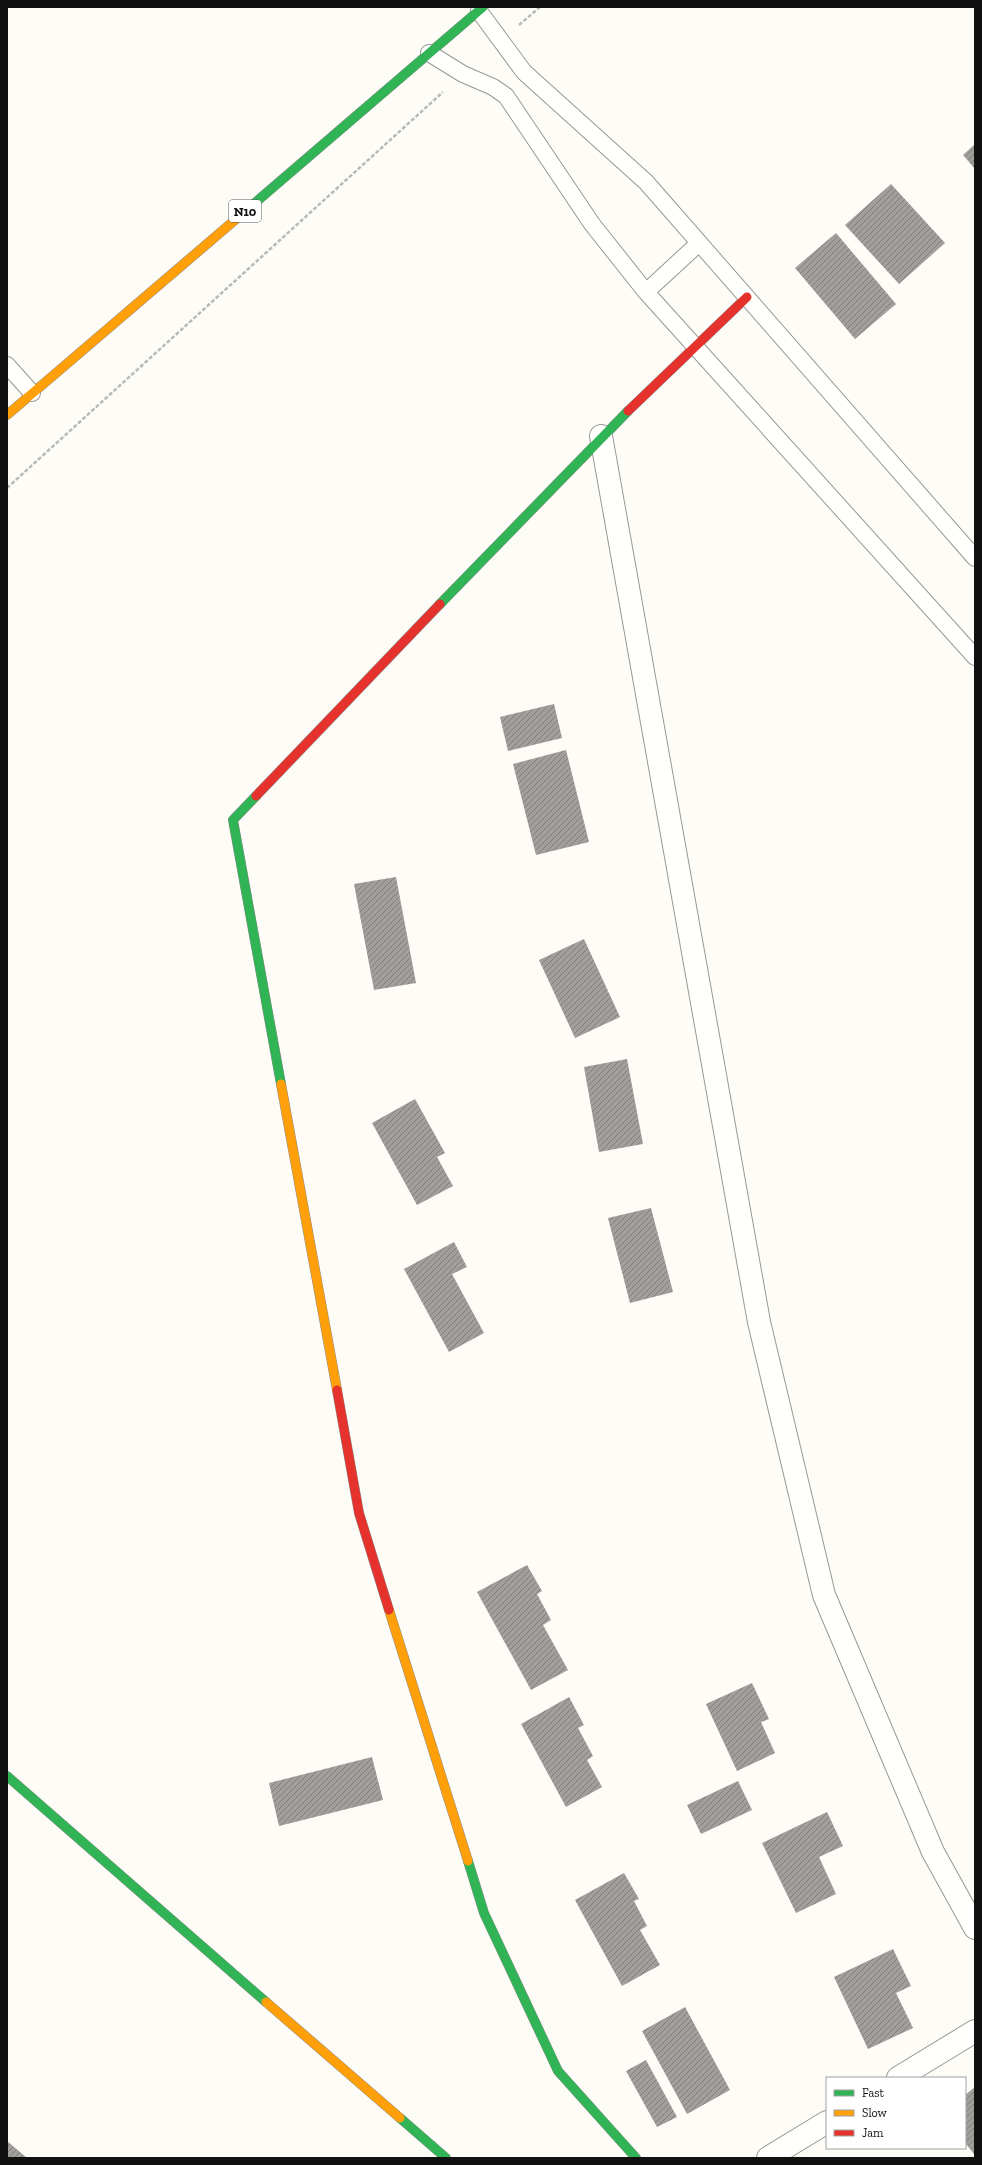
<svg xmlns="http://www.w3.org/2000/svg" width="982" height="2165" font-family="'Zilla Slab',serif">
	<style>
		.building { fill: url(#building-hatch) }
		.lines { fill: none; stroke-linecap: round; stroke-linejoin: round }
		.lane-casing { stroke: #979795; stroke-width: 18 }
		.street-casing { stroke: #979795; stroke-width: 24 }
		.fast-casing { stroke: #8e8d8b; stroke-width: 10 }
		.slow-casing { stroke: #8e8d8b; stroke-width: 10 }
		.jam-casing { stroke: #8e8d8b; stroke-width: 10 }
		.path { stroke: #b9b9b8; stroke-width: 2.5; stroke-dasharray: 4 2; stroke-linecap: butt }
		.lane { stroke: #fffffe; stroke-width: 16 }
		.street { stroke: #fffffe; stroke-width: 22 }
		.fast { stroke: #30b455; stroke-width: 9 }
		.slow { stroke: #ff9f0a; stroke-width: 9 }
		.jam { stroke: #e5322d; stroke-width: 9 }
		.labels { text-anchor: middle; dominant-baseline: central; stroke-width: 4; stroke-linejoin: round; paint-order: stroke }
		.shield { fill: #fff; stroke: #585858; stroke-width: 1 }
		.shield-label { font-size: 13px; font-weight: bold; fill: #111 }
	</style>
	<defs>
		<pattern id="building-hatch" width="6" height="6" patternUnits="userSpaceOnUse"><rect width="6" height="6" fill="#a19f9c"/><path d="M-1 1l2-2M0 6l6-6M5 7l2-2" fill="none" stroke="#82807e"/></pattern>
	</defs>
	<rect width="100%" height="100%" fill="#fdfcf7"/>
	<path class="building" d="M975,144V169L963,155Z
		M891,184L945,243L899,284L845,225Z
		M836,233L896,304L855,339L795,268Z
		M554,704L562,738L508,751L500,717Z
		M566,750L589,842L536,855L513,764Z
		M396,877L416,983L374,990L354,884Z
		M584,939L620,1017L575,1038L539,960Z
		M627,1059L643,1144L599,1152L584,1067Z
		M415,1099L445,1153L437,1157L453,1186L417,1205L372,1123Z
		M651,1208L673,1292L630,1303L608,1218Z
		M454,1242L467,1267L452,1274L484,1333L449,1352L404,1269Z
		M527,1565L542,1591L537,1594L551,1620L543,1625L568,1670L531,1690L477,1592Z
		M752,1683L769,1719L761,1722L775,1753L737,1771L706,1704Z
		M569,1697L584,1725L578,1728L593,1756L587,1760L602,1787L566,1807L521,1724Z
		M372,1757L383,1800L279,1826L269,1783Z
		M738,1781L752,1810L701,1834L687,1805Z
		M827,1812L843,1846L819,1857L836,1894L796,1913L762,1843Z
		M624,1873L639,1899L634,1901L647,1926L640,1930L660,1965L622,1986L575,1900Z
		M893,1949L911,1986L896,1993L913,2028L868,2049L834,1977Z
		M685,2007L730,2090L687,2114L642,2031Z
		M646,2060L677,2117L657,2127L626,2071Z
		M975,2087V2155L965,2143V2095Z
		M7,2141L27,2158H7Z"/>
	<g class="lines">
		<defs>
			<path id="lane" d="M479,11L524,72L646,182L975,558
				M429,53L463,74L493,87L506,96L592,224L646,292L975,657
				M646,292L699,243
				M7,365L32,393"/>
			<path id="street" d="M601,436L759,1322L824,1595L933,1852L975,1928
				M898,2078L975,2031
				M768,2158L827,2122"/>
			<path id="fast" d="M249,208L483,7
				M440,604L628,411
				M256,796L233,820L281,1084
				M7,1776L266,2002
				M468,1861L484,1913L558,2071L636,2158
				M400,2118L446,2158"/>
			<path id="slow" d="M7,415L249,208
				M281,1084L337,1390
				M389,1610L468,1861
				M266,2002L400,2118"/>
			<path id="jam" d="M628,411L747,297
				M256,796L440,604
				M337,1390L359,1513L389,1610"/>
		</defs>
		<use href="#lane" class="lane-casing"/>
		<use href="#street" class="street-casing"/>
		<use href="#fast" class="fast-casing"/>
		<use href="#slow" class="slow-casing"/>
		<use href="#jam" class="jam-casing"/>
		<path class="path" d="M519,25L540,7
			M7,488L443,92"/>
		<use href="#lane" class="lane"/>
		<use href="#street" class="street"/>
		<use href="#fast" class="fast"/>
		<use href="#slow" class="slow"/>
		<use href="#jam" class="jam"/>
	</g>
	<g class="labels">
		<rect class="shield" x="229" y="200" width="32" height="22" rx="3"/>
		<g class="shield-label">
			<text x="245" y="211">N10</text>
		</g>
	</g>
	<rect width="982" height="2165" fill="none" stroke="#111111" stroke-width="16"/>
	<rect x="826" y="2077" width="140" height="72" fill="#ffffff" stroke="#a0a0a0"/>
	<rect x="834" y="2090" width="20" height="6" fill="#30b455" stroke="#a0a0a0"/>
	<text x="862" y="2097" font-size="12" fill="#111111">Fast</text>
	<rect x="834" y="2110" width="20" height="6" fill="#ff9f0a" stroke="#a0a0a0"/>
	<text x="862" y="2117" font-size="12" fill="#111111">Slow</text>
	<rect x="834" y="2130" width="20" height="6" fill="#e5322d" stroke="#a0a0a0"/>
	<text x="862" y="2137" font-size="12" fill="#111111">Jam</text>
</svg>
